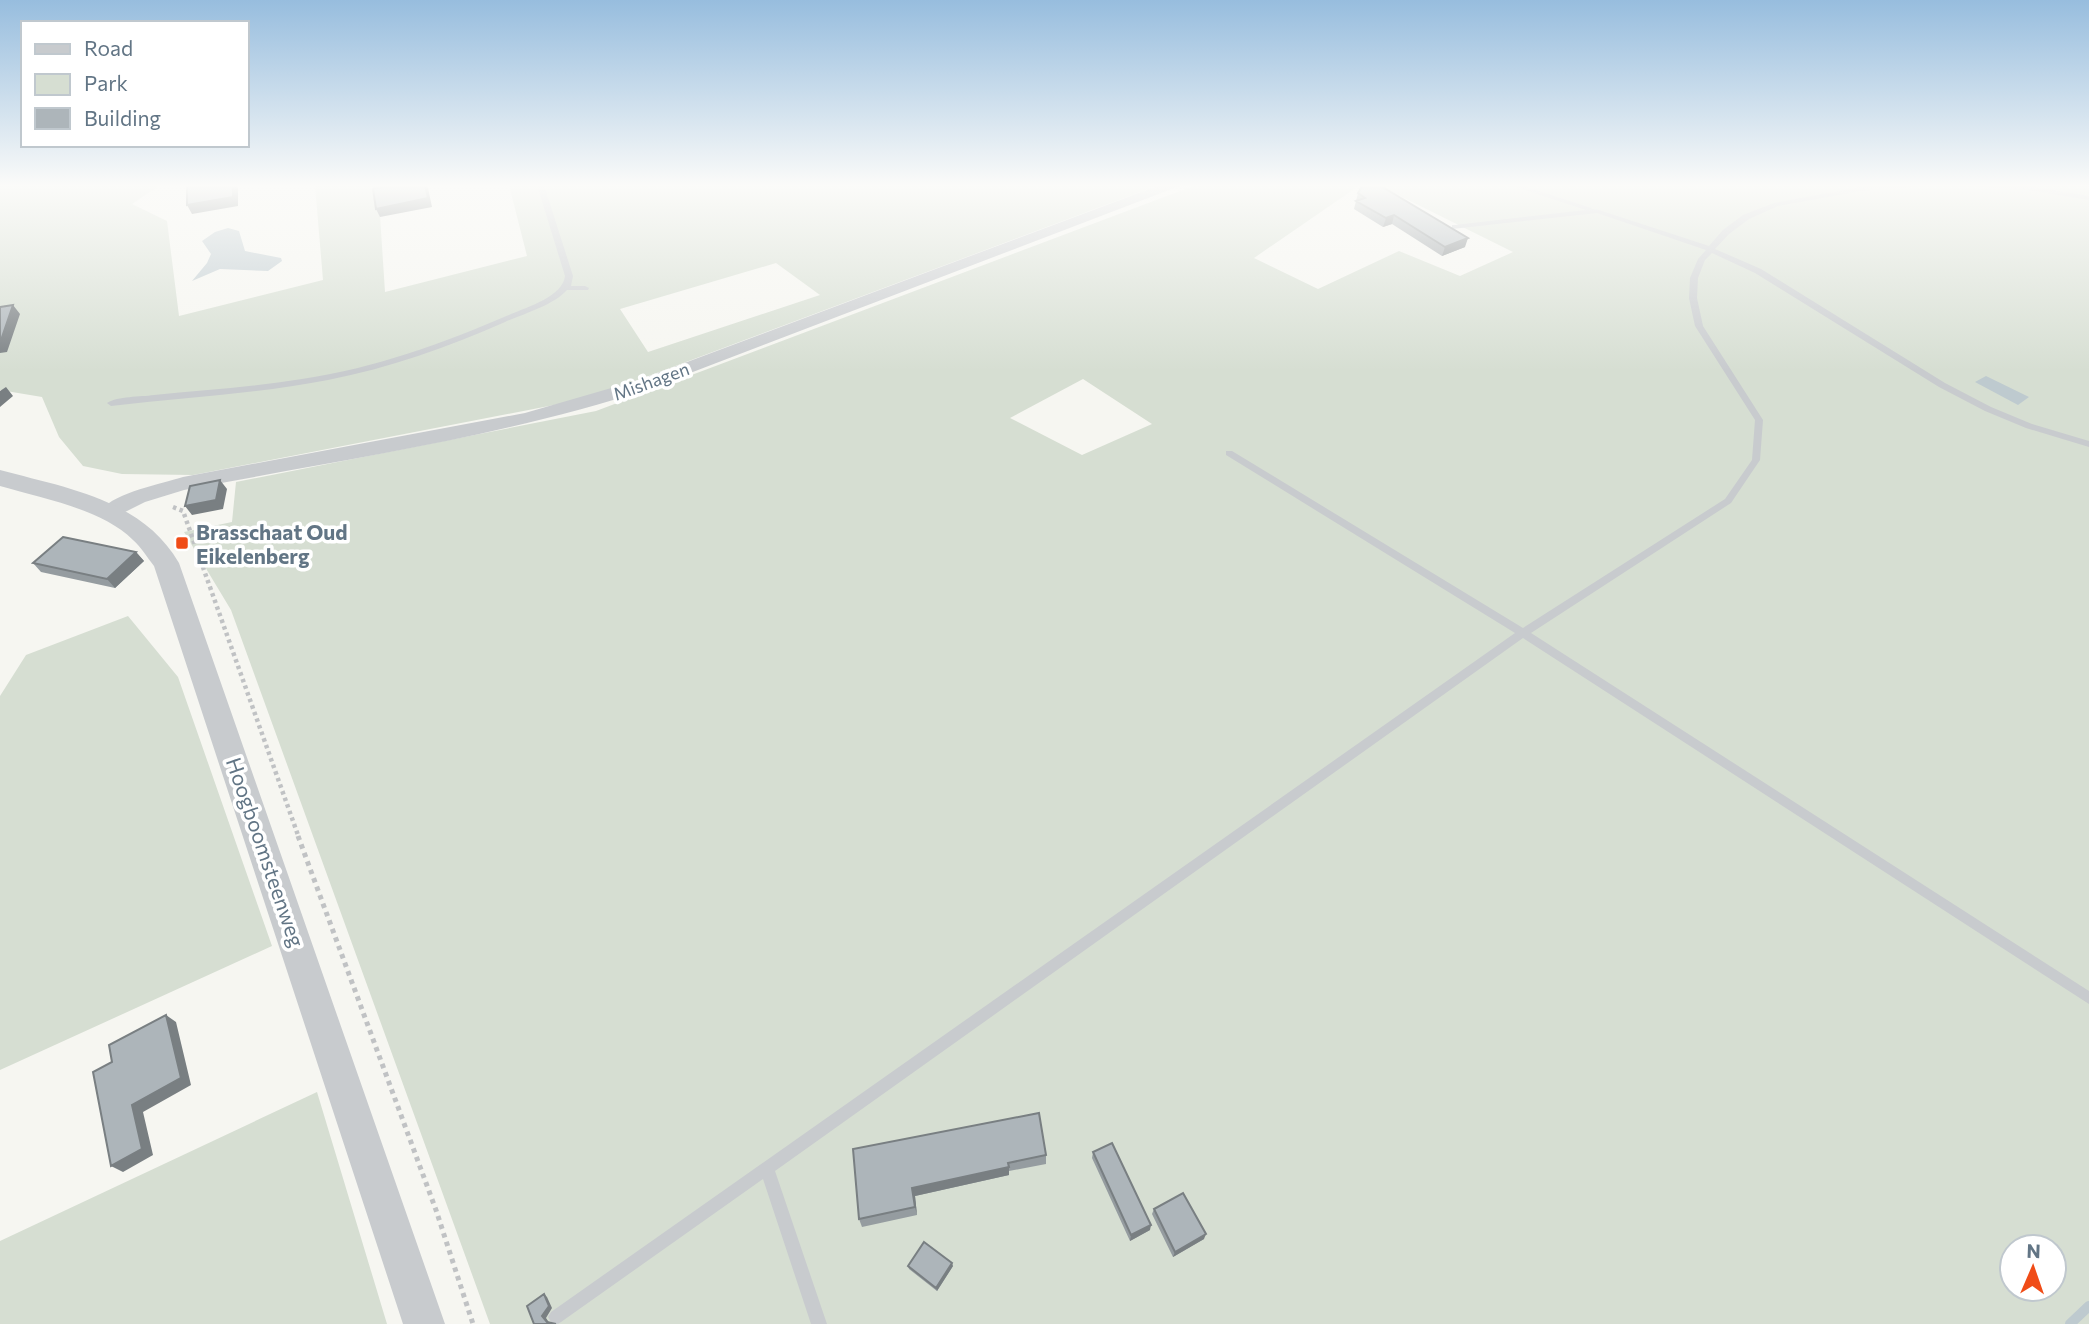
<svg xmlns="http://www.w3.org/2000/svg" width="2089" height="1324" font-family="Commissioner,sans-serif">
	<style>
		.green { fill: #d6ded2; fill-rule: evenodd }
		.water { fill: #becacf }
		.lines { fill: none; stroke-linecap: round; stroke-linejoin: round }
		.stream { stroke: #becacf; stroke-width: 10 }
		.path-far1 { stroke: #c0c2c4; stroke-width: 4.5; stroke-dasharray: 3.5 3.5; stroke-linecap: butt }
		.path { stroke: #c0c2c4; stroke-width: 5; stroke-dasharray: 4.5 4.5; stroke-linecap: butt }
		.service { fill: #c8cbce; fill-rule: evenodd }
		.minor { fill: #c8cbce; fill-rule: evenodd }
		.tertiary { fill: #c8cbce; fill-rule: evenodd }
		.wall { fill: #959ca0 }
		.shaded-wall { fill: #797f82 }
		.building { fill: #adb5ba; stroke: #797f82; stroke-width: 2 }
		.poi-dot { fill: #f04c17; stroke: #fff; stroke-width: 2.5 }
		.labels { text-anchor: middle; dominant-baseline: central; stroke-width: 7; stroke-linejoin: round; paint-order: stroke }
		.far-street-label { font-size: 18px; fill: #627585; stroke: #fff }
		.poi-label { font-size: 21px; font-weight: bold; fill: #627585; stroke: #fff; text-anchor: start }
		.street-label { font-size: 21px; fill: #627585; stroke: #fff }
	</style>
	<rect width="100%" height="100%" fill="#f6f6f1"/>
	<path class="green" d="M0,185H160L132,204L167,221L179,316L323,280L315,185H378L385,292L527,256L509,185H1159L590,398L193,475L122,474L83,466L59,437L42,397L0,390ZM776,263L820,295L648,352L620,309Z
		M1196,185H1360L1254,258L1318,289L1399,251L1460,276L1513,252L1378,185H2089V1324H490L231,610L184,532L232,522L236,482L596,411ZM1083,379L1152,424L1082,455L1010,418ZM2012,1247H2054V1289H2012Z
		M128,616L178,677L272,946L0,1070V696L26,655Z
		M317,1092L387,1324H0V1241Z"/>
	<path class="water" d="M228,228L239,231L245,251L281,258L282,261L268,271L220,269L192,281L207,263L211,254L202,241L215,232Z
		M1986,376L2029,397L2018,405L1975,382Z"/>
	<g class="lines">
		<path class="stream" d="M2070,1324L2089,1306"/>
		<path class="path-far1" d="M173,507L183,511L299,838"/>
		<path class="path" d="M298,836L436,1210L473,1324"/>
		<path class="service" d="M537,185H544L573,276L571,286H585L589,288L588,290H567C554,305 523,314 505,322C448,347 389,368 328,380C257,394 183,397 111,406L107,403C118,396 140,397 154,395C203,390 253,387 302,379C375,368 444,343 511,314C528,307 563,296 565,276Z
			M1509,185H1520L1591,208L1592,209L1599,210L1709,246L1723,230L1743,215L1774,203L1861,187L1914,185L1911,187L1861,191L1778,206L1749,219L1729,234L1715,249L1761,269L1945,383L1991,407L2032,424L2089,441V447L2026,428L1985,411L1939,387L1755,273L1712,253L1705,260L1698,278L1697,298L1703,326L1763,420L1760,460L1731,503L1531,633L2089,991V1004L1523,638L775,1171L827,1324H811L763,1179L561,1322L558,1324L551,1322L548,1317L551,1312L1515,633L1226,455V451H1232L1523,628L1725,499L1752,460L1755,420L1695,326L1689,298L1690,278L1698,259L1706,250L1597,213L1452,229V225H1455L1586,210Z
			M1980,185L2028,186L2089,196V200L2028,190L1983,187Z"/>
		<path class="minor" d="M1160,185H1182L651,388C500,438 340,460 184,490L145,502L109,520L102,518L99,513C111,493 161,484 183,477L525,413L639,380Z"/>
		<path class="tertiary" d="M0,470C66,488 142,499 179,563L445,1324H403L154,566C147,557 141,547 133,540C102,509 41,498 0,486Z"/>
	</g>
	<path class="wall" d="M1358,193L1465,247L1442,256L1392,224L1383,227L1354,209Z
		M136,552L144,561L115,588L41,572L33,563Z
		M853,1149L1046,1155V1164L1009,1171V1175L915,1196L917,1215L862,1227L859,1219Z
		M1093,1152L1150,1230L1130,1241L1092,1158Z
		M1154,1209L1204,1239L1173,1257L1152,1214Z
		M908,1266H953L937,1291L909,1269Z"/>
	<path class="shaded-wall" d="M233,185H238V206L192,214L187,205Z
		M425,185H427L428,188L432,207L380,217L376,209Z
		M1394,215L1392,224L1383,227L1386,218Z
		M1468,238L1465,247L1442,256L1445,247Z
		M13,305L20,314L7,352L0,353V343Z
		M6,387L13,396L0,407V391Z
		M220,480L227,489L223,509L192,515L185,506Z
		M136,552L144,561L115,588L107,579Z
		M166,1015L176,1022L191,1085L143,1112L153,1155L123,1172L111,1166L132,1105Z
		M1009,1167V1175L915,1196L917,1215L915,1207L912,1188Z
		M1151,1225L1150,1230L1130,1241L1131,1235Z
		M1206,1234L1204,1239L1173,1257L1175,1252Z
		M952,1263L953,1266L937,1291L936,1288Z
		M544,1294L547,1297L552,1308L546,1318L550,1324L547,1322L542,1316Z"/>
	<path class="building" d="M187,185H233V197L187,205Z
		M391,185H425L428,198L376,209L373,189Z
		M1363,185H1379L1468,238L1445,247L1394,215L1386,218L1356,201L1365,198L1358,193Z
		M13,305L0,343V307Z
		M220,480L216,500L185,506L190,486Z
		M63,537L136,552L107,579L33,563Z
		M166,1015L181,1078L132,1105L142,1149L111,1166L93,1072L112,1062L109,1045Z
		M1039,1113L1046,1155L1008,1163L1009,1167L912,1188L915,1207L859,1219L853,1149Z
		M1112,1143L1151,1225L1131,1235L1093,1152Z
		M1183,1193L1206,1234L1175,1252L1154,1209Z
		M924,1242L952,1263L936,1288L908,1266Z
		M544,1294L549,1306L542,1316L547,1322L556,1324H534L527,1306Z"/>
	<linearGradient id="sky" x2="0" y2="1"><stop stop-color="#97bdde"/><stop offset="0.5" stop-color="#fbfbf9"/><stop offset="1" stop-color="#fbfbf9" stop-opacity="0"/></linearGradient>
	<rect width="2089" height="371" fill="url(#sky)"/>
	<rect class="poi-dot" x="175" y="536" width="14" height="14" rx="3.5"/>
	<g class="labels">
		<g class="far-street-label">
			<text transform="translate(651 381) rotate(-20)">Mishagen</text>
		</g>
		<g class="poi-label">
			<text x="196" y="531">Brasschaat Oud<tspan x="196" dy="24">Eikelenberg</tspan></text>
		</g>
		<g class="street-label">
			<text transform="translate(266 852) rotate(71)">Hoogboomsteenweg</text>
		</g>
	</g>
	<rect x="21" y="21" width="228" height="126" fill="#ffffff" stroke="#c0c8ce" stroke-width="2"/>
	<rect x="35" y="44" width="35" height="10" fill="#c8cbce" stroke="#c0c8ce" stroke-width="2"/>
	<text x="84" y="56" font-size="21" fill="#627585">Road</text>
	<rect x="35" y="74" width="35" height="21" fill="#d6ded2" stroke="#c0c8ce" stroke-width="2"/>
	<text x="84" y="91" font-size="21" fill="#627585">Park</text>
	<rect x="35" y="108" width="35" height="21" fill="#adb5ba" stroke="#c0c8ce" stroke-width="2"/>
	<text x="84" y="126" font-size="21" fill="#627585">Building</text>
	<g transform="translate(2033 1268) rotate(2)"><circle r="33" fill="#ffffff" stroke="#c0c8ce" stroke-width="2"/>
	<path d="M0-5L12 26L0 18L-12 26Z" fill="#f04c17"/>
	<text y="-10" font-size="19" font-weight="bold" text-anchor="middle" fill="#627585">N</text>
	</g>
</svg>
